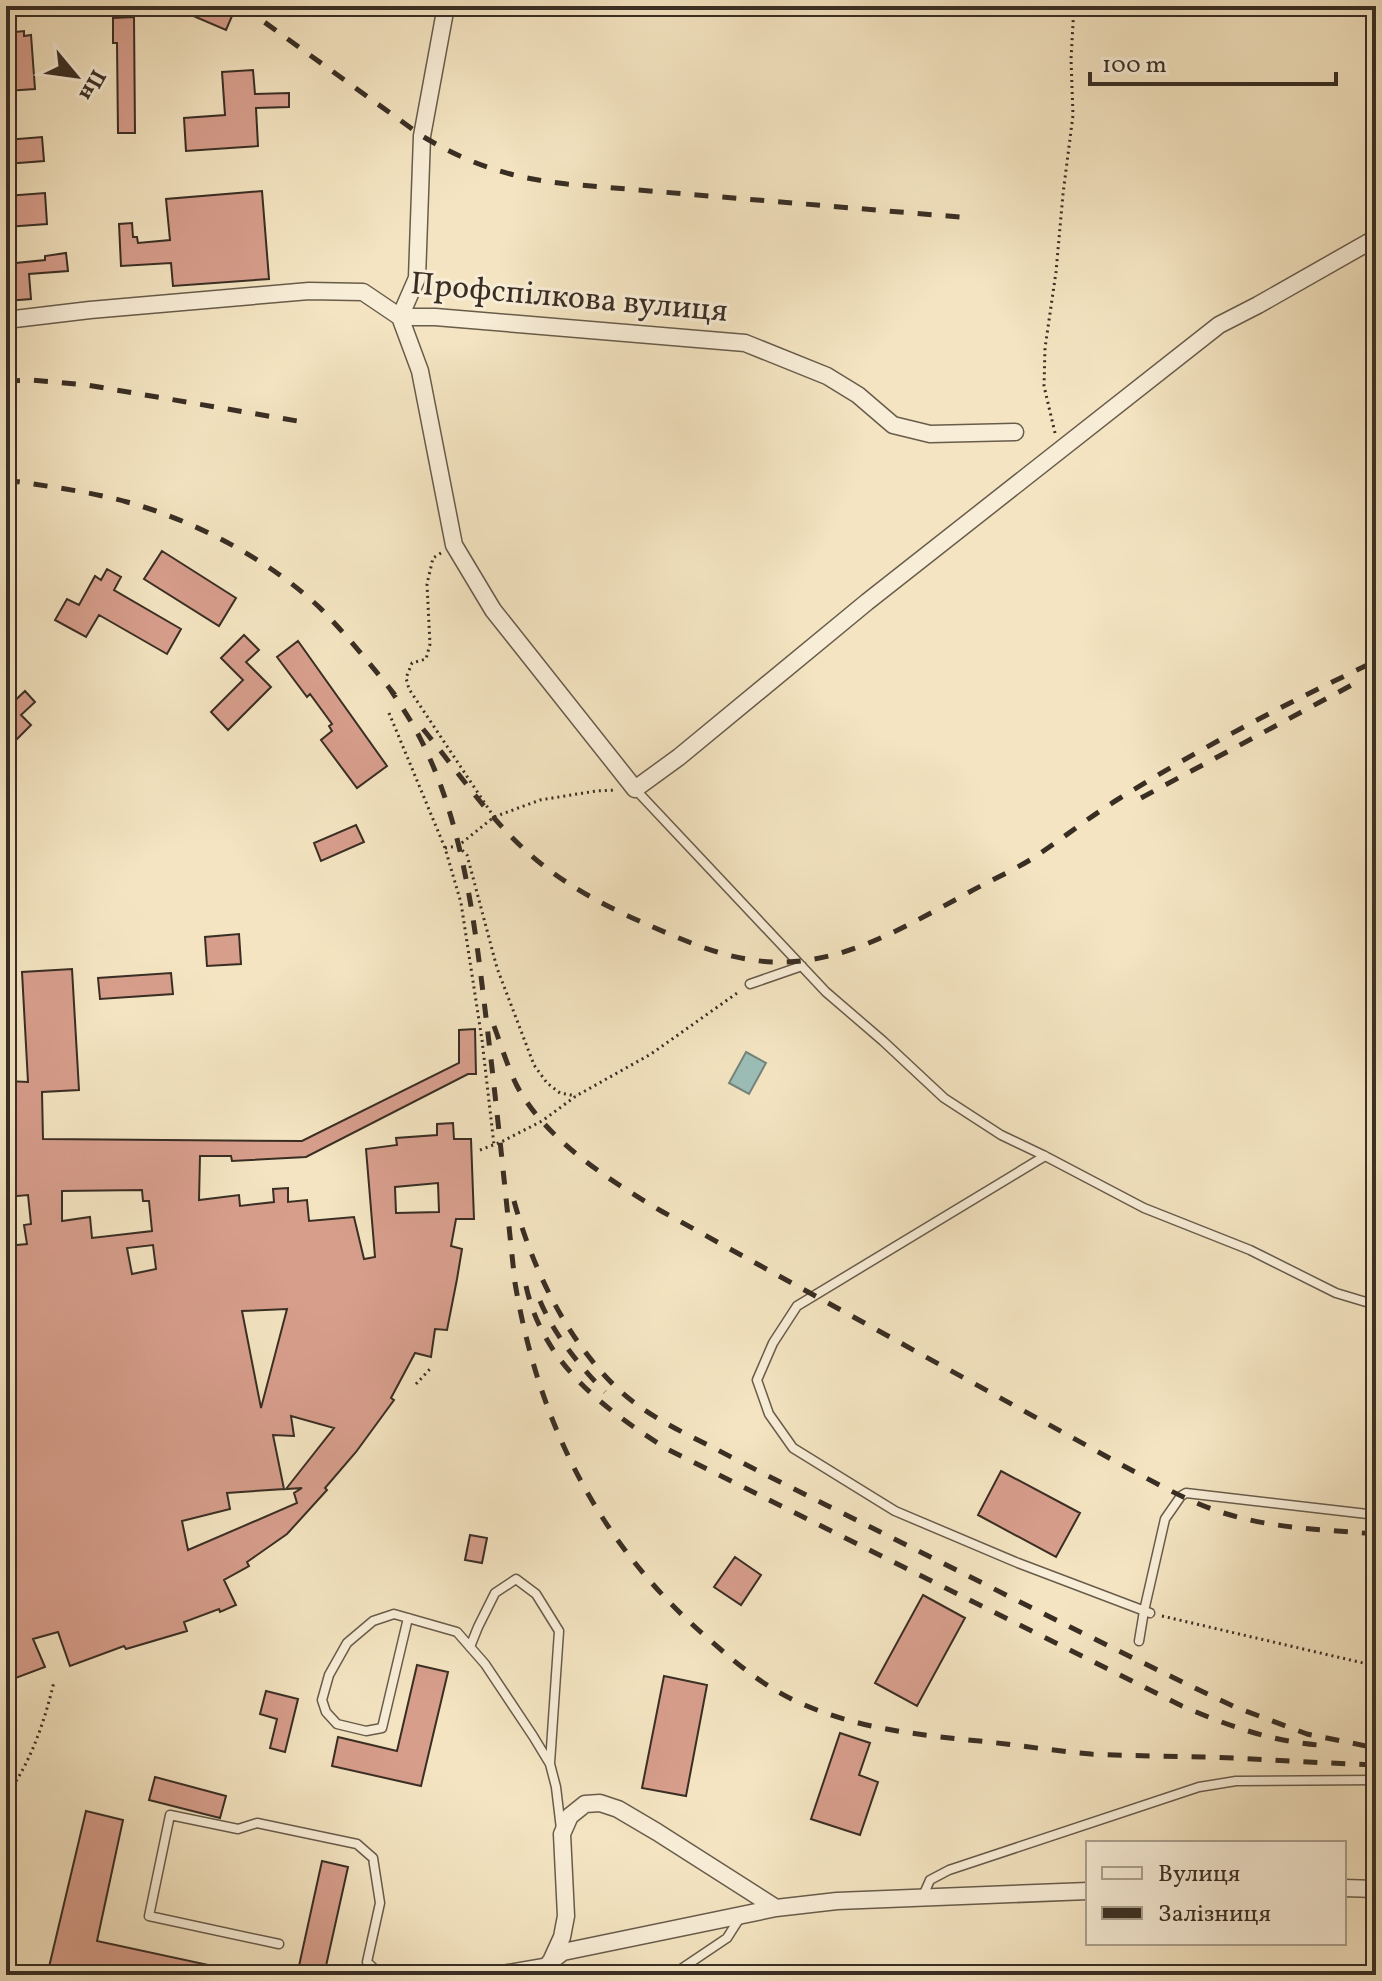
<svg xmlns="http://www.w3.org/2000/svg" width="1382" height="1981" font-family="Vollkorn,serif">
	<style>
		.water { fill: #9cbeb7; stroke: #74847c; stroke-width: 2 }
		.building { fill: #d79e8c; stroke: #392e24; stroke-width: 2; fill-rule: evenodd }
		.lines { fill: none; stroke-linecap: round; stroke-linejoin: round }
		.service-casing { stroke: #685c4b; stroke-width: 11 }
		.minor-casing { stroke: #685c4b; stroke-width: 19 }
		.path { stroke: #392e24; stroke-width: 3; stroke-dasharray: 2 4; stroke-linecap: butt }
		.service { stroke: #f8edd7; stroke-width: 8 }
		.minor { stroke: #f8edd7; stroke-width: 16 }
		.rail { stroke: #392e24; stroke-width: 5; stroke-dasharray: 14 14; stroke-linecap: butt }
		.labels { text-anchor: middle; dominant-baseline: central; stroke-width: 6; stroke-linejoin: round; paint-order: stroke }
		.street-label { font-size: 32px; fill: #392e24; stroke: #f8edd7 }
	</style>
	<rect width="100%" height="100%" fill="#f4e4c1"/>
	<filter id="stains"><feTurbulence type="fractalNoise" baseFrequency=".0025" numOctaves="4"/><feColorMatrix values="0 0 0 0 .2 0 0 0 0 .09 0 0 0 0 .02 0 0 0 .5 -.17"/></filter>
	<radialGradient id="worn" r=".72"><stop offset=".6" stop-color="#630" stop-opacity="0"/><stop offset="1" stop-color="#630" stop-opacity=".3"/></radialGradient>
	<path class="water" d="M746,1052L766,1063L749,1094L729,1083Z"/>
	<path class="building" d="M170,6H208L232,16L226,30Z
		M134,17L135,133H118L117,43H113V18Z
		M24,31V36L31,35L35,89L6,91V33Z
		M253,70L255,94L289,93V107L256,108L258,146L186,151L184,118L225,115L222,72Z
		M42,137L44,161L6,164V140Z
		M262,191L269,279L173,286L171,263L121,266L119,224L132,223L133,237H137L138,243L170,240L166,199Z
		M45,193L47,224L6,227V196Z
		M66,253L68,271L29,274L31,299L6,301V264L45,260V256Z
		M162,551L236,598L219,626L144,579Z
		M107,569L121,577L114,590L181,629L167,654L99,615L86,637L55,620L67,599L79,605L95,576L101,580Z
		M244,635L259,650L246,662L271,687L228,730L211,712L243,680L221,658Z
		M298,641L387,766L357,788L321,740L332,731L329,726L332,724L310,694L307,697L277,657Z
		M25,691L35,702L21,715L31,725L16,740L6,730V709Z
		M356,825L364,842L321,861L314,843Z
		M239,934L241,964L207,966L205,937Z
		M72,969L79,1090L42,1092L43,1139L302,1141L459,1063V1030L475,1029L476,1074H468L306,1157L232,1161L231,1156H200L199,1200L239,1195L240,1206L274,1202L273,1189L288,1188V1202L307,1200L309,1221L354,1217L364,1259L375,1257L366,1149L397,1145L396,1138L437,1135V1124L453,1123L454,1139H471L474,1219H456L451,1246L462,1249L457,1279L447,1330L435,1329L431,1357L415,1353L391,1398L394,1400L356,1452L325,1488L327,1490L287,1534L247,1562L249,1566L224,1580L236,1605L220,1612L219,1609L184,1622L187,1631L126,1649L124,1646L70,1666L58,1632L33,1639L45,1667L13,1679L6,1655V1371L13,1370L6,1325V1246L27,1244L24,1225L31,1224L28,1195L6,1197V1081L28,1082L22,972ZM438,1183L439,1212L396,1213L395,1187ZM142,1190L143,1201H149L152,1231L92,1238L90,1217L62,1221V1191ZM153,1245L156,1269L132,1274L127,1248ZM287,1309L261,1408L242,1311ZM291,1416L334,1428L286,1489L302,1488L294,1493L297,1503L188,1550L182,1521L230,1509L227,1493L284,1489L273,1435L294,1436Z
		M171,973L173,994L100,999L98,978Z
		M1001,1471L1080,1513L1056,1557L978,1515Z
		M470,1535L487,1538L482,1563L465,1560Z
		M735,1557L761,1575L741,1605L714,1587Z
		M923,1595L965,1618L917,1706L875,1683Z
		M417,1665L448,1672L421,1786L332,1766L338,1737L397,1751Z
		M664,1676L707,1685L686,1796L642,1788Z
		M266,1691L298,1699L285,1752L270,1748L277,1719L260,1714Z
		M840,1733L870,1743L859,1775L878,1782L860,1835L811,1819Z
		M155,1777L226,1796L220,1818L149,1800Z
		M86,1811L123,1820L97,1941L227,1969V1975H82L49,1967Z
		M322,1861L348,1867L324,1975H297Z"/>
	<g class="lines">
		<defs>
			<path id="service" d="M635,789L826,992L883,1041L944,1098L1001,1135L1045,1156L1144,1208L1250,1250L1336,1293L1376,1305
				M750,984L802,966
				M1045,1156L797,1306L773,1343L757,1380L769,1414L793,1448L895,1511L1018,1563L1150,1613
				M408,1618L382,1728L366,1731L337,1724L326,1712L322,1700L329,1675L347,1643L373,1621L394,1614L457,1632L485,1664L533,1736L550,1764L556,1787L561,1829
				M1139,1641L1144,1611L1165,1519L1181,1496L1186,1493L1376,1515
				M470,1647L478,1627L495,1593L516,1579L536,1594L559,1631L550,1763
				M922,1898L930,1880L949,1870L1199,1787L1236,1781L1376,1780
				M279,1944L149,1916L170,1815L238,1829L257,1823L357,1844L373,1858L380,1903L367,1962L381,1975
				M473,1975L549,1962
				M672,1975L727,1938L741,1916"/>
			<path id="minor" d="M446,6L422,136L417,278L400,317L420,371L454,545L493,610L635,789L679,757L867,602L1219,325L1258,305L1376,238
				M6,320L90,310L309,291L363,292L400,317H435L745,343L827,376L858,395L893,425L930,434L1015,432
				M1344,1888L1376,1889
				M551,1961L562,1937L566,1916L562,1834L570,1816L585,1804L600,1803L618,1809L657,1832L776,1908
				M543,1975L550,1962L563,1952L776,1908L837,1901L1088,1891"/>
		</defs>
		<use href="#service" class="service-casing"/>
		<use href="#minor" class="minor-casing"/>
		<path class="path" d="M1055,433L1044,386L1045,348L1056,272L1063,194L1073,115L1071,59L1074,6
			M441,553L433,558L427,584L430,644L426,659L412,663L406,678L409,689L494,817
			M389,713L445,848L461,903L482,1040L494,1145
			M458,846L467,855L497,968L534,1065L547,1083L560,1093L576,1096
			M445,848L458,846L494,817L540,800L596,791L616,790
			M480,1150L501,1142L542,1121L576,1096L651,1054L740,991
			M416,1384L430,1369
			M1162,1616L1376,1666
			M6,1796C31,1762 44,1723 54,1682"/>
		<use href="#service" class="service"/>
		<use href="#minor" class="minor"/>
		<path class="rail" d="M242,6L422,136C471,165 511,178 567,184L971,218
			M6,381L31,380L87,385L309,423
			M6,480C46,486 87,491 127,502C193,520 268,559 319,607C346,634 371,665 395,695
			M388,686C399,703 411,720 420,738C466,827 476,936 488,1034C498,1117 506,1200 515,1283C539,1425 600,1547 711,1641C745,1671 774,1694 817,1710C872,1731 930,1736 989,1742C1023,1746 1057,1751 1091,1754C1130,1756 1168,1756 1206,1757C1263,1759 1319,1763 1376,1765
			M423,729C456,769 486,814 524,849C560,883 608,908 653,927C692,944 732,961 775,962C845,964 906,926 966,894C987,882 1010,872 1030,860C1061,840 1089,817 1120,798C1202,747 1289,702 1376,661
			M1141,798L1363,679
			M494,1026C501,1045 507,1065 516,1084C544,1139 610,1181 663,1212L1122,1465C1158,1484 1195,1506 1234,1516C1281,1529 1329,1530 1376,1534
			M514,1201C533,1270 567,1341 619,1390C646,1415 680,1431 712,1447C750,1467 788,1486 826,1505C962,1572 1097,1642 1235,1707L1307,1734L1376,1748
			M526,1286C543,1364 604,1409 667,1449L1182,1706C1226,1725 1270,1741 1318,1745
			M540,1301C555,1336 579,1365 605,1392"/>
	</g>
	<g class="labels">
		<g class="street-label">
			<text transform="translate(569 299) rotate(5)">Профспілкова вулиця</text>
		</g>
	</g>
	<rect width="1382" height="1981" fill="none" stroke="#f4e4c1" stroke-width="32"/>
	<rect x="8" y="8" width="1366" height="1965" fill="none" stroke="#392e24" stroke-width="4"/>
	<rect x="16" y="16" width="1350" height="1949" fill="none" stroke="#392e24" stroke-width="2"/>
	<rect x="1086" y="1841" width="260" height="104" fill="#f8edd7" stroke="#aca18f" stroke-width="2"/>
	<rect x="1102" y="1867" width="40" height="12" fill="#f8edd7" stroke="#aca18f" stroke-width="2"/>
	<text x="1158" y="1881" font-size="24" fill="#392e24">Вулиця</text>
	<rect x="1102" y="1907" width="40" height="12" fill="#392e24" stroke="#aca18f" stroke-width="2"/>
	<text x="1158" y="1921" font-size="24" fill="#392e24">Залізниця</text>
	<g transform="translate(76 76) rotate(119)" stroke="#f8edd7" stroke-width="6" paint-order="stroke">
	<path d="M0-6L14 30L0 20L-14 30Z" fill="#392e24"/>
	<text y="-12" font-size="22" font-weight="bold" text-anchor="middle" fill="#392e24">Пн</text>
	</g>
	<path d="M1090 72v12h246v-12" fill="none" stroke="#392e24" stroke-width="4"/>
	<text x="1102" y="72" font-size="24" fill="#392e24" stroke="#f8edd7" stroke-width="6" paint-order="stroke">100 m</text>
	<rect width="100%" height="100%" filter="url(#stains)"/>
	<rect width="100%" height="100%" fill="url(#worn)"/>
</svg>
